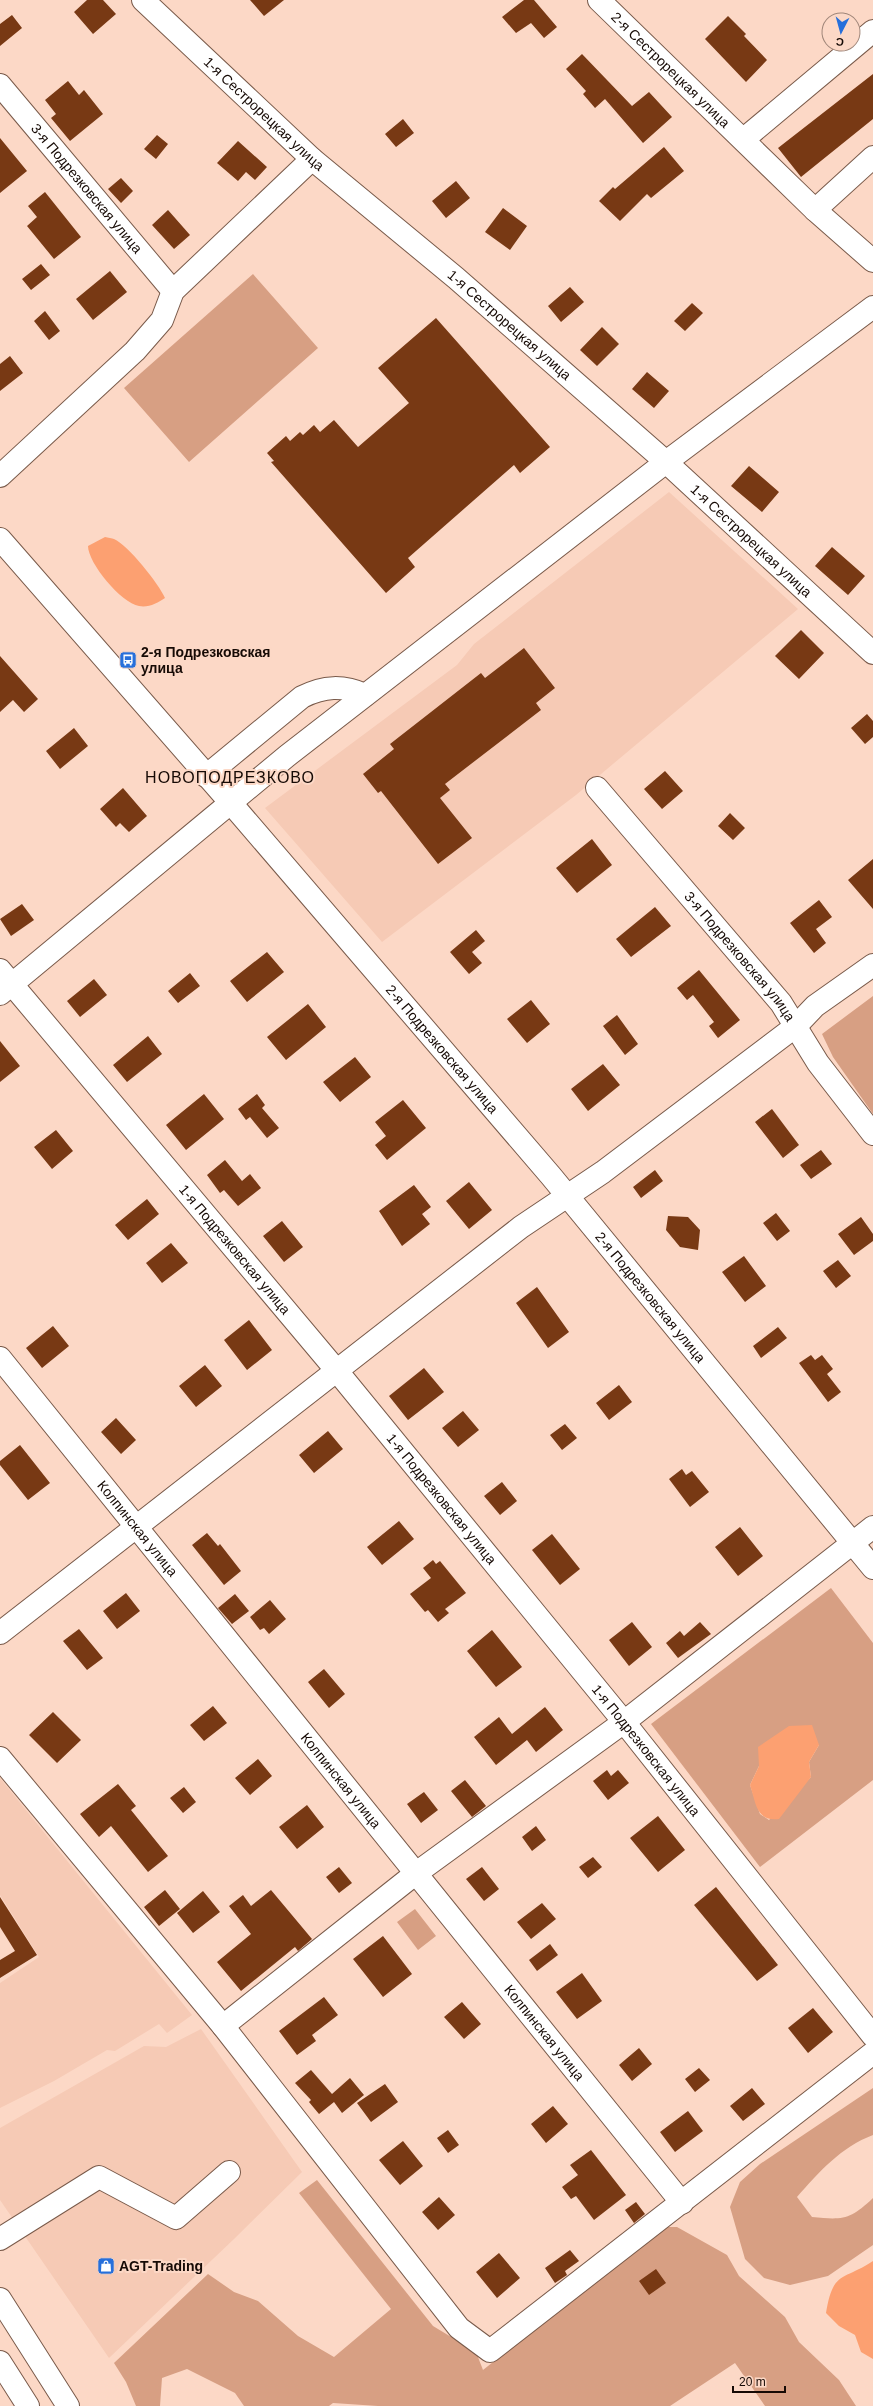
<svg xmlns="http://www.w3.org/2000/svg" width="873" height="2406" font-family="Helvetica,sans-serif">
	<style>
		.built { fill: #f6cab5 }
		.green { fill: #d79f83; fill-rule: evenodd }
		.water { fill: #fca071 }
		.building { fill: #783914 }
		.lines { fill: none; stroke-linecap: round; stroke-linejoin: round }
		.minor-casing { stroke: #795a4a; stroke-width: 24 }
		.highway-casing { stroke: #795a4a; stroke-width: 24 }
		.minor { stroke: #fff; stroke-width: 22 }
		.highway { stroke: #fff; stroke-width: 22 }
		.labels { text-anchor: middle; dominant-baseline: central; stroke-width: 4; stroke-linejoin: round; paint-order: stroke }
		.street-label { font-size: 14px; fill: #160a05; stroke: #fcd8c6 }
		.poi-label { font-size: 14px; font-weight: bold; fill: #160a05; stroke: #fcd8c6; text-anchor: start }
		.quarter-label { font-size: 16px; letter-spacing: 1px; fill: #160a05; stroke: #fcd8c6 }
	</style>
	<rect width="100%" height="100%" fill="#fcd8c6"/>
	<path class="built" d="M669,492L798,609L576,795L382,942L265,808L457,665L474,644Z
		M0,1778L192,2015L167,2033L159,2024L115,2051L107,2050L54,2081L0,2108V1983L39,1957L0,1895Z
		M201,2029L302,2172L234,2239L109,2358L0,2200V2128L144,2046L166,2047Z"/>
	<path class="green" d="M253,274L318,348L189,462L124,388Z
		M873,996V1114L833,1057L822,1034Z
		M831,1588L873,1643V1780L760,1867L651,1724ZM819,1745L809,1762L811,1777L769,1820L760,1814L750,1785L759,1766Z
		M415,1909L436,1936L418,1950L397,1922Z
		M873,2088V2135C841,2147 819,2172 797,2197L812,2217C843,2220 850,2220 873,2198V2245L828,2276L790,2285L764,2278L745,2259L730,2207L740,2182L760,2164Z
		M317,2180L433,2326L476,2352L483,2370L662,2227H677L727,2255L739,2276L785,2317L799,2342L839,2380L856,2406H765L735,2363L670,2406H378L333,2403L329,2406H244L235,2393L187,2369L162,2378L160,2406H136L126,2382L114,2363L208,2274L234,2292L258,2301L298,2336L334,2357L391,2309L299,2193Z"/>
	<path class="water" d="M105,537C108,538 112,538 114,539C128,545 159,584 165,598C158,603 148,608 139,606C121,603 88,563 88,546Z
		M812,1725L819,1745L809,1762L811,1777L779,1819C756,1822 756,1803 750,1785L759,1766L758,1747L789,1726Z
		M873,2261V2359L861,2352L855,2335L839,2326L826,2313C833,2270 843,2281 873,2261Z"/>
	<path class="building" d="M87,0H103L116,14L93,34L74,12Z
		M250,0H284L264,16Z
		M524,0H534L557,27L544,38L531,23L516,33L502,17Z
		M12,15L22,28L0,46V24Z
		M728,16L746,34L744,36L767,60L746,82L705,39Z
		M582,54L632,106L649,92L672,117L643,143L605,99L595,108L583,94L586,91L566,69Z
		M873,74V119L801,177L778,148Z
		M68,81L79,95L84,90L103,114L70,141L51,118L56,114L45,100Z
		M403,119L414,133L396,147L385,134Z
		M157,135L168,144L156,159L144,149Z
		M0,138L27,171L0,193Z
		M238,141L267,167L255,180L246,172L238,181L217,163Z
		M664,147L684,171L651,198L647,194L620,221L599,201L613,187L615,189Z
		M121,178L133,191L121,203L108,189Z
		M456,181L470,198L446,218L432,201Z
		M45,192L81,237L54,259L27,226L37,217L28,206Z
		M503,208L527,226L510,250L485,232Z
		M168,210L190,235L174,249L152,225Z
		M41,264L50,275L31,290L22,279Z
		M110,271L127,292L93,320L76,299Z
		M570,287L584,302L561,322L548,306Z
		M692,303L703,313L685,331L674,321Z
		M45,311L60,331L49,340L34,321Z
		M436,318L550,447L520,473L514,465L408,558L415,567L386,593L271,462L274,461L267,453L286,436L290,441L300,432L303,435L314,425L320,432L334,420L358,447L409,403L378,368Z
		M602,327L619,344L597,366L580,350Z
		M10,356L23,373L0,391V364Z
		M647,372L669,391L654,408L632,389Z
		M749,466L779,492L762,512L731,486Z
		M832,547L865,576L848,595L815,566Z
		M801,630L824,653L799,679L775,656Z
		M524,648L555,688L536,703L541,710L445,784L450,790L440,798L472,838L438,864L381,791L378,793L363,774L394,749L390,744L481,673L485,678Z
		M0,656L38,699L24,712L13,700L0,712Z
		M867,714L873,721V737L865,744L851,728Z
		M74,728L88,746L60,769L46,751Z
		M665,771L683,791L662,809L644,789Z
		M123,788L147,816L129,832L120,823L116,827L100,809Z
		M730,813L745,828L733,840L718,826Z
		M592,839L612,865L577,893L556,868Z
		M873,859V909L848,880Z
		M819,900L832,917L816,929L826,943L814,953L790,923Z
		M22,904L34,920L11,936L0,919Z
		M655,907L671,926L631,957L616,939Z
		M476,930L485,941L472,952L482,963L469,974L450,952Z
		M267,952L284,972L247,1002L230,981Z
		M699,970L740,1020L718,1038L709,1026L714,1022L693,995L687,1000L677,988Z
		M190,973L200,986L178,1003L168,991Z
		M94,979L107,995L80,1017L67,1001Z
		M531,1000L550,1024L527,1043L507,1019Z
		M308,1004L326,1027L286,1060L267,1037Z
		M617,1015L638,1044L625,1055L603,1026Z
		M148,1036L162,1054L127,1082L113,1065Z
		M0,1041L20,1066L0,1082Z
		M355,1057L371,1077L340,1102L323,1082Z
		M603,1064L620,1085L588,1111L571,1089Z
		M204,1094L224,1119L186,1150L166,1125Z
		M257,1094L265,1105L262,1108L279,1128L267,1138L250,1117L246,1120L238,1109Z
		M403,1100L426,1128L387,1160L375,1145L386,1136L375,1122Z
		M772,1109L799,1145L783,1158L755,1122Z
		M56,1130L73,1151L52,1169L34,1147Z
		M821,1150L832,1164L811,1179L800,1165Z
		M225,1160L242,1181L250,1174L261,1188L238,1206L224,1190L220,1193L207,1175Z
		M655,1170L663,1181L641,1198L633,1187Z
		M469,1182L492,1210L469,1229L446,1201Z
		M414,1185L431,1207L422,1214L430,1224L402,1246L379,1211Z
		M147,1199L159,1214L128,1240L115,1225Z
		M776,1213L790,1231L777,1241L763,1223Z
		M668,1216L688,1217L700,1230L698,1250L680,1247L666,1230Z
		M861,1217L873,1234V1241L854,1255L838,1234Z
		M282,1221L303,1247L284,1262L263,1236Z
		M171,1243L188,1263L162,1283L146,1263Z
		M744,1256L766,1286L745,1302L722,1272Z
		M838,1260L851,1276L836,1288L823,1271Z
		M537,1287L569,1332L548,1348L516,1303Z
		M249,1320L272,1350L247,1370L224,1340Z
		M53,1326L69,1346L42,1368L26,1348Z
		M778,1327L787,1338L761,1358L753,1346Z
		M811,1355L815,1360L822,1355L833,1369L827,1374L841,1392L828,1402L799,1363Z
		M205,1365L222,1386L196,1407L179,1386Z
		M424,1368L444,1392L408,1420L389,1396Z
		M619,1385L632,1402L609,1420L596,1403Z
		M463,1411L479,1430L458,1447L442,1428Z
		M116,1418L136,1440L121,1454L101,1432Z
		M565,1424L577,1438L562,1450L550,1435Z
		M328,1431L343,1449L314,1473L299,1455Z
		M20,1445L50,1483L28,1500L0,1465V1461Z
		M682,1469L686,1475L692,1471L709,1492L690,1507L669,1479Z
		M502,1482L517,1501L500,1515L484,1496Z
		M399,1521L414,1539L382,1565L367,1547Z
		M740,1527L763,1556L738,1576L715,1547Z
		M207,1533L218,1546L220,1544L241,1571L224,1585L192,1545Z
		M552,1534L580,1569L560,1585L532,1550Z
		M433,1560L436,1564L440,1561L466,1593L445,1609L449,1613L438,1622L428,1610L425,1612L410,1594L431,1578L423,1568Z
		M126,1593L140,1611L117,1629L103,1611Z
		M235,1594L249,1611L232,1624L218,1608Z
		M270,1600L286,1619L269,1634L264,1628L260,1630L250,1617Z
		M632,1622L652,1647L629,1666L609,1640Z
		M700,1622L711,1634L678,1658L666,1643L680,1631L684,1636Z
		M79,1629L103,1658L87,1670L63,1641Z
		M492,1630L522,1667L496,1687L467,1651Z
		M324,1669L345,1694L329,1708L308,1682Z
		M213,1706L227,1723L204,1741L190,1725Z
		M545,1707L563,1730L536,1752L527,1740L496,1765L474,1737L499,1717L512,1734Z
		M53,1712L81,1740L57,1763L29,1735Z
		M258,1759L272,1776L250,1795L235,1778Z
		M607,1770L611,1776L618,1770L629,1783L608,1800L593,1781Z
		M465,1780L486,1806L472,1817L451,1791Z
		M118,1784L136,1806L131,1810L168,1856L148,1872L111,1826L99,1837L80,1814Z
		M184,1787L196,1802L183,1813L170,1798Z
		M424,1792L438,1810L421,1823L407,1804Z
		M307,1805L324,1827L297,1849L279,1827Z
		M658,1816L685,1850L658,1872L630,1838Z
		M536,1826L546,1840L532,1851L522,1837Z
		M593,1857L602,1867L588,1878L579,1867Z
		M339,1867L352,1883L339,1893L326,1877Z
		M482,1867L499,1889L484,1901L466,1879Z
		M716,1887L778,1965L757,1981L694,1905Z
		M165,1890L180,1909L159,1926L144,1907Z
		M271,1890L312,1939L298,1951L295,1947L241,1991L217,1962L251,1934L229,1906L243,1895L251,1906Z
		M203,1891L220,1912L193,1933L177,1913Z
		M0,1897L37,1955L0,1978V1960L15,1951L0,1927Z
		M542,1903L556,1919L531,1939L517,1922Z
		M383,1936L412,1974L383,1997L353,1959Z
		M550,1944L558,1955L537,1971L529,1960Z
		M582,1973L602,2001L577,2019L556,1992Z
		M324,1997L338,2015L312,2035L316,2041L297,2055L279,2031Z
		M462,2002L481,2024L464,2039L444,2017Z
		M813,2008L833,2032L808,2053L788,2028Z
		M639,2048L652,2064L632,2081L619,2065Z
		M699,2068L710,2080L695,2092L685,2079Z
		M311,2070L332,2094L350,2078L364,2095L342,2113L334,2102L319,2114L309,2102L311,2100L295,2083Z
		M385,2084L398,2102L371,2122L357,2103Z
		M752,2088L765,2104L743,2121L730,2106Z
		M553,2106L568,2124L546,2143L531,2124Z
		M688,2111L703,2131L675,2152L660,2132Z
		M448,2130L459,2145L448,2153L437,2138Z
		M403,2141L423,2166L400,2185L379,2160Z
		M591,2150L626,2195L594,2220L576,2196L571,2199L562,2187L578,2175L570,2165Z
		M439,2197L455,2215L438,2230L422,2212Z
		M636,2202L645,2214L634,2223L625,2210Z
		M570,2250L579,2261L565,2271L567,2275L555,2283L545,2268Z
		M499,2253L520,2278L497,2298L476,2272Z
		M656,2269L666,2283L649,2295L639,2281Z"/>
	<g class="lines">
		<defs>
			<g id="minor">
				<path id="s1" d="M143,0L312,159L456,278L666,462L873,653"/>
				<path id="s2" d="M599,0L815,210L873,261"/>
				<path id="s3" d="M0,85L173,291"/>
				<path d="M744,139L873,31"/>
				<path d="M815,210L873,157"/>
				<path d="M0,476L135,351L162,320L173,291L312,159"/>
				<path id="s4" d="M0,539L230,802L551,1176L873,1568"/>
				<path d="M206,776L302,697C324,686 343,685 365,695"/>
				<path id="s5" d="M597,788L781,1003L818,1063L873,1134"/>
				<path id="s6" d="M0,970L337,1371L624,1722L873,2036"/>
				<path d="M0,994L287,756L666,462L873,307"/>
				<path id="s7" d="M0,1358L682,2203"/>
				<path d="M0,1633L521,1227L603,1172L796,1026L815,1006L873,965"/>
				<path d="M0,1758L223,2026L459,2328L490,2351L873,2053"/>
				<path d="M223,2026L415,1874L624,1722L873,1527"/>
				<path d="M0,2239L99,2177L176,2218L229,2172"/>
			</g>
			<path id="highway" d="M0,2299L68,2406
				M0,2362L28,2406"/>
		</defs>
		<use href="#minor" class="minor-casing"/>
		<use href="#highway" class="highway-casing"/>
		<use href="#minor" class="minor"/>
		<use href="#highway" class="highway"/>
	</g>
	<defs>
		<symbol id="bus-square" viewBox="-11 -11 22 22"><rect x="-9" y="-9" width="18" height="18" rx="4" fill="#266fdb" stroke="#fcd8c6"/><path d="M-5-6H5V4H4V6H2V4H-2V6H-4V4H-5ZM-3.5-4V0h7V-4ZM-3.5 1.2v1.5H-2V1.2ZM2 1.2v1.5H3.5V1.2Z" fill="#fff"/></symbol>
		<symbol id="shop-square" viewBox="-11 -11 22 22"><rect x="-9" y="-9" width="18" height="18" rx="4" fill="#266fdb" stroke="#fcd8c6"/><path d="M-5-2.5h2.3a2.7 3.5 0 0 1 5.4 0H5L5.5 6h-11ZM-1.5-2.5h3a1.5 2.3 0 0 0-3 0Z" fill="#fff"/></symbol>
	</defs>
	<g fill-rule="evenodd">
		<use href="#bus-square" x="118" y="650" width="20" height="20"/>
		<use href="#shop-square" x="96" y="2256" width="20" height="20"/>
	</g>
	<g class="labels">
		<g class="street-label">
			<text stroke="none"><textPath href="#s2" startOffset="100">2-я Сестрорецкая улица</textPath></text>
			<text stroke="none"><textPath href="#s1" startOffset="166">1-я Сестрорецкая улица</textPath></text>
			<text stroke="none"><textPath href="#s3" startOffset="135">3-я Подрезковская улица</textPath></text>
			<text stroke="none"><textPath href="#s1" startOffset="490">1-я Сестрорецкая улица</textPath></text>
			<text stroke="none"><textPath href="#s1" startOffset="814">1-я Сестрорецкая улица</textPath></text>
			<text stroke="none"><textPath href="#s5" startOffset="221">3-я Подрезковская улица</textPath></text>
			<text stroke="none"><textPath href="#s4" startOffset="675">2-я Подрезковская улица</textPath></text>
			<text stroke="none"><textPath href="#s6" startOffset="365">1-я Подрезковская улица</textPath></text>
			<text stroke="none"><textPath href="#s4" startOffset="999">2-я Подрезковская улица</textPath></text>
			<text stroke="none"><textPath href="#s6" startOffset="689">1-я Подрезковская улица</textPath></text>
			<text stroke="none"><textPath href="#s7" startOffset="219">Колпинская улица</textPath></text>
			<text stroke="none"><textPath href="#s6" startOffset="1013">1-я Подрезковская улица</textPath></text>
			<text stroke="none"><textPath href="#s7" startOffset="543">Колпинская улица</textPath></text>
			<text stroke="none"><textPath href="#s7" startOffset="867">Колпинская улица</textPath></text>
		</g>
		<g class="poi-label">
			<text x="141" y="652">2-я Подрезковская<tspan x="141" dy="16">улица</tspan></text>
			<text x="119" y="2266">AGT-Trading</text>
		</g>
		<g class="quarter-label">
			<text x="230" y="777">НОВОПОДРЕЗКОВО</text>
		</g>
	</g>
	<g transform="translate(841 32) rotate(186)"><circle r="19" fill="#fcd8c6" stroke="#a08679"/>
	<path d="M0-3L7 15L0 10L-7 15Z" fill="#266fdb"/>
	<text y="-6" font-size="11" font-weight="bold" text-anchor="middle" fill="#160a05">С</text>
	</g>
	<path d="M733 2386v6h52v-6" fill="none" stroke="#160a05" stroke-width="2"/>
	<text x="739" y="2386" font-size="12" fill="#160a05" stroke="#fcd8c6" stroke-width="3" paint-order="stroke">20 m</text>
</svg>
